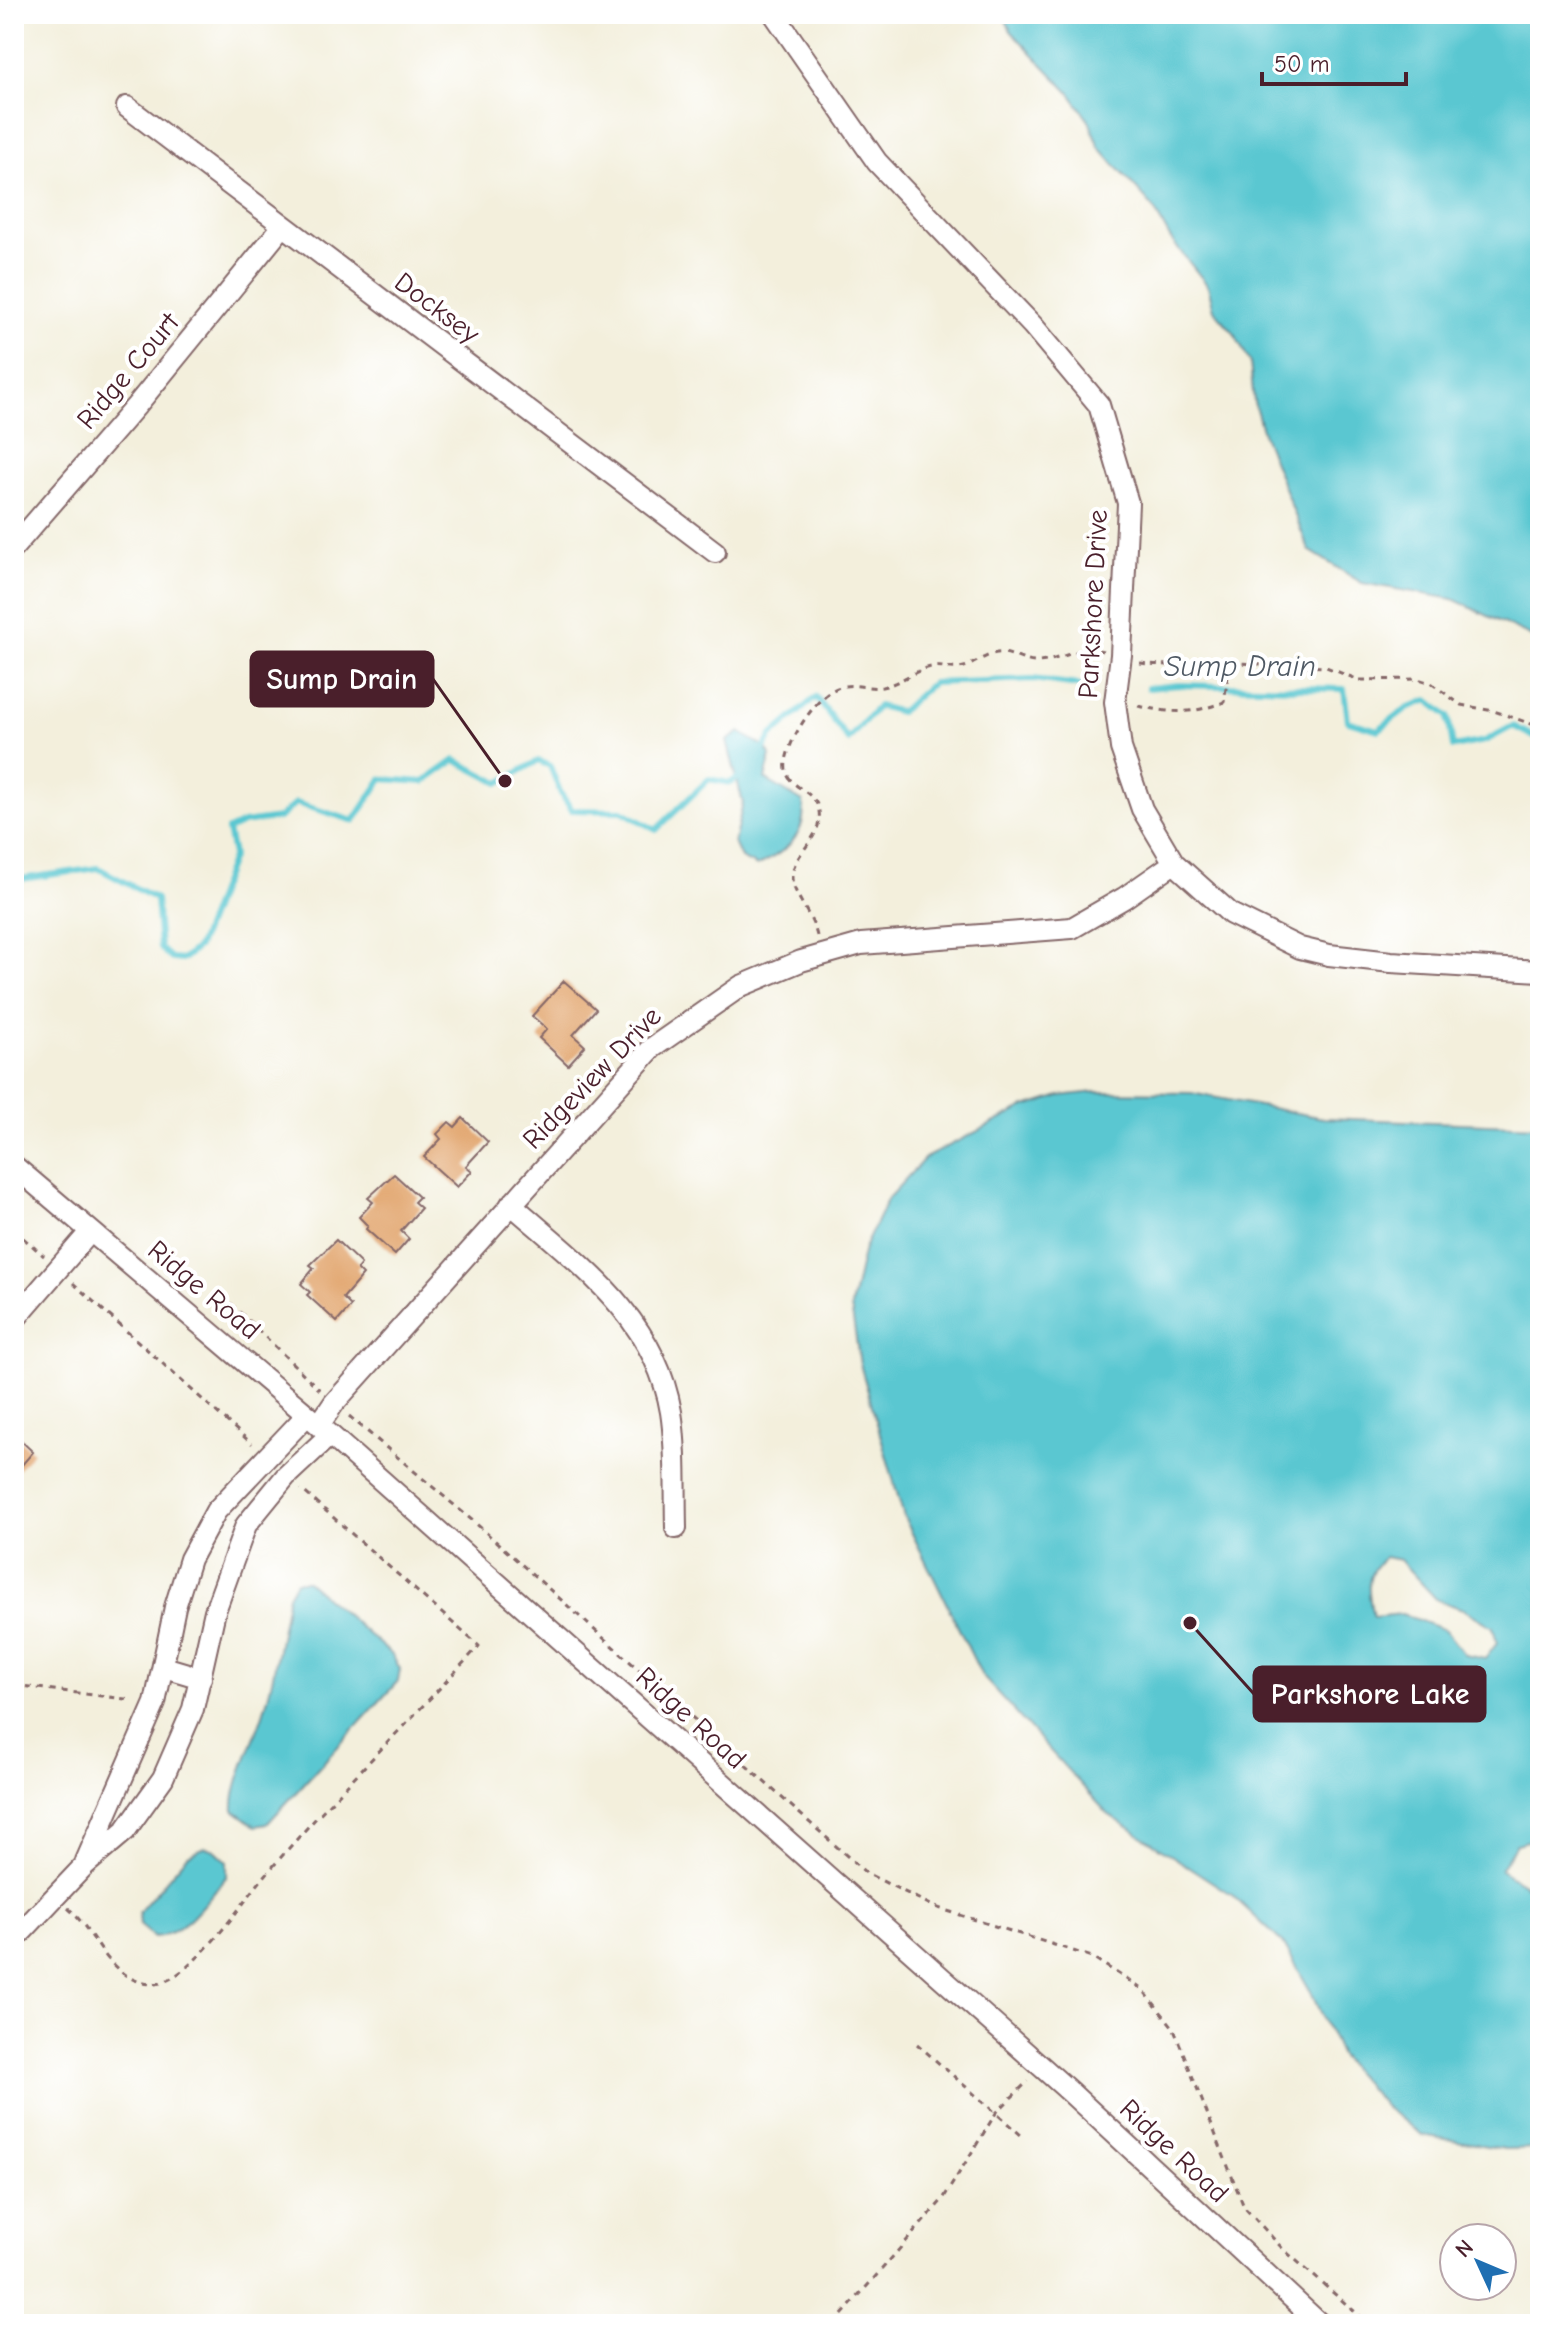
<svg xmlns="http://www.w3.org/2000/svg" width="1554" height="2338" font-family="'Comic Neue',sans-serif">
	<style>
		.water { fill: #5ac7d1; stroke: #52737e; stroke-width: 2; fill-rule: evenodd }
		.lines { fill: none; stroke-linecap: round; stroke-linejoin: round }
		.stream { stroke: #5ac7d1; stroke-width: 6 }
		.building { fill: #e2a66e }
		.minor-casing { stroke: #856869; stroke-width: 24 }
		.path { stroke: #856869; stroke-width: 3; stroke-dasharray: 6 6; stroke-linecap: butt }
		.minor { stroke: #fff; stroke-width: 20 }
		.labels { text-anchor: middle; dominant-baseline: central; stroke-width: 8; stroke-linejoin: round; paint-order: stroke }
		.street-label { font-size: 28px; fill: #4a1f2b; stroke: #fff }
		.water-label { font-size: 30px; font-style: italic; fill: #505a65; stroke: #fff }
		.leader { fill: none; stroke: #4a1f2b; stroke-width: 3 }
		.callout-dot { fill: #4a1f2b; stroke: #fff; stroke-width: 3 }
		.callout { fill: #4a1f2b; stroke: #4a1f2b; stroke-width: 3 }
		.callout-label { font-size: 30px; text-anchor: middle; font-weight: bold; fill: #fff }
	</style>
	<rect width="100%" height="100%" fill="#fff"/>
	<filter id="ink" filterUnits="userSpaceOnUse"><feTurbulence type="fractalNoise" baseFrequency=".0125" numOctaves="2"/><feDisplacementMap in="SourceGraphic" scale="16" xChannelSelector="R" yChannelSelector="G"/><feConvolveMatrix kernelMatrix="1 2 1 2 8 2 1 2 1" color-interpolation-filters="sRGB"/></filter>
	<filter id="wash" filterUnits="userSpaceOnUse"><feTurbulence type="fractalNoise" baseFrequency=".006" numOctaves="4" result="noise"/><feDisplacementMap in="SourceGraphic" scale="32" xChannelSelector="R" yChannelSelector="G"/><feGaussianBlur stdDeviation="1.8" result="paint"/><feColorMatrix in="noise" values="0 0 0 0 0 0 0 0 0 0 0 0 0 0 0 0 0 1.4 0 .05"/><feComposite in="paint" operator="in"/></filter>
	<g filter="url(#wash)">
		<rect width="100%" height="100%" fill="#f3efdc"/>
		<path class="water" d="M1003,14H1540V641L1453,599L1362,583L1309,550L1265,440L1254,402L1250,362L1234,333L1214,310L1208,286L1170,238L1153,207L1099,147L1089,120L1069,92L1011,31Z
			M740,732L764,747L771,756L765,779L803,802C808,836 784,853 757,866L741,858L734,843L743,803L727,741Z
			M1095,1092L1191,1093L1323,1118L1540,1126V1838L1516,1844L1500,1870L1531,1889L1540,1890V2148L1505,2149L1422,2135L1385,2107L1340,2056L1310,1990L1283,1943L1232,1895L1108,1814L982,1676L904,1517L860,1364L851,1307L864,1248L888,1198L925,1158L1023,1108L1060,1096ZM1385,1557L1400,1560L1437,1600L1463,1609L1493,1627L1497,1643L1485,1659L1465,1655L1445,1630L1402,1614L1373,1617C1368,1593 1363,1573 1385,1557Z
			M296,1581H307L392,1655L400,1669L398,1681L267,1824L256,1826L234,1810C232,1783 256,1739 264,1711C276,1673 280,1633 288,1595Z
			M205,1847L215,1850L227,1861V1876C208,1897 184,1936 154,1937L140,1925L139,1912L188,1855Z"/>
		<g class="lines">
			<path class="stream" d="M1148,688L1178,685L1344,689L1348,721L1378,730L1407,708L1428,700L1448,716L1453,747L1485,741L1513,726L1540,740
				M761,754L772,735L816,697L848,740L878,706L900,712L932,683L1033,679L1086,686
				M14,880L98,868L156,899L160,948L172,959L182,960L198,947L233,855L228,830L243,823L279,818L296,803L354,821L382,779L424,782L455,760L499,783L538,761L550,766L561,794L572,810L622,811L656,830L709,779L730,783L744,774"/>
		</g>
		<g id="blocks">
			<path class="building" d="M564,981L596,1009L573,1035L585,1046L568,1065L539,1038L547,1029L532,1016Z
				M463,1118L488,1142L466,1166L472,1171L457,1187L424,1157L441,1139L437,1134L449,1122L455,1127Z
				M394,1174L419,1197L414,1202L421,1208L401,1231L409,1239L395,1255L366,1229L368,1226L359,1217L373,1202L368,1198Z
				M336,1240L361,1264L357,1269L363,1275L343,1298L351,1306L337,1322L307,1295L310,1292L301,1284L314,1268L310,1265Z
				M14,1434L33,1452L14,1474Z"/>
		</g>
	</g>
	<g filter="url(#ink)">
		<use href="#blocks" fill-opacity="0" stroke="#856869" stroke-width="2"/>
		<g class="lines">
			<defs>
				<path id="minor" d="M774,14L877,162L1033,326L1099,405L1128,503L1121,655L1115,702L1121,748L1142,809L1174,863L1231,914L1300,948L1329,955L1391,962L1540,971
					M127,107L715,552
					M14,547L137,405L282,227
					M14,1166L319,1425L1069,2091L1320,2324
					M511,1204C579,1264 655,1317 671,1412C677,1450 675,1490 676,1528
					M14,1320L90,1232
					M319,1425L334,1403L652,1048L741,986L801,961L861,944L1072,928L1124,898L1174,863
					M164,1667L201,1678
					M86,1861L155,1703L175,1607L190,1559L216,1511L307,1415
					M14,1940L85,1865L125,1831L163,1778L193,1709L215,1611L246,1525L286,1476L330,1435"/>
			</defs>
			<use href="#minor" class="minor-casing"/>
			<path class="path" d="M1140,663C1169,667 1201,662 1228,673L1237,663L1326,667L1359,680L1418,679L1431,683L1461,705L1494,711L1540,727
				M1138,706C1173,713 1189,715 1224,702L1228,675
				M817,936C812,914 791,892 792,876C794,851 823,839 819,811C816,790 789,789 786,770C782,747 817,693 840,687C853,683 869,689 882,687C898,684 912,672 927,668C939,664 946,669 957,668C971,668 983,655 997,653C1010,651 1024,663 1038,662C1060,661 1080,645 1103,651
				M14,1230L44,1256
				M73,1283L252,1444
				M222,1295L320,1390
				M349,1416L473,1521L866,1873L935,1907L1092,1957L1143,1990L1173,2027L1244,2207L1283,2249L1369,2324
				M14,1685L133,1700
				M68,1908C98,1934 106,1978 150,1984C184,1988 239,1908 259,1883C328,1800 406,1726 479,1646L301,1489
				M917,2044L1022,2136
				M834,2324L943,2199L996,2113L1028,2081"/>
			<use href="#minor" class="minor"/>
		</g>
	</g>
	<g class="labels">
		<g class="street-label">
			<text transform="translate(437 308) rotate(37)">Docksey</text>
			<text transform="translate(128 371) rotate(-50)">Ridge Court</text>
			<text transform="translate(1093 604) rotate(-87)">Parkshore Drive</text>
			<text transform="translate(592 1078) rotate(-46)">Ridgeview Drive</text>
			<text transform="translate(204 1290) rotate(40)">Ridge Road</text>
			<text transform="translate(691 1718) rotate(42)">Ridge Road</text>
			<text transform="translate(1174 2151) rotate(43)">Ridge Road</text>
		</g>
		<g class="water-label">
			<text x="1240" y="666">Sump Drain</text>
		</g>
	</g>
	<path class="leader" d="M505 781L433 679M1190 1623L1254 1694"/>
	<g class="callout-dot">
		<circle cx="505" cy="781" r="8"/>
		<circle cx="1190" cy="1623" r="8"/>
	</g>
	<g class="callout">
		<rect x="251" y="652" width="182" height="54" rx="8"/>
		<rect x="1254" y="1667" width="231" height="54" rx="8"/>
	</g>
	<g class="callout-label">
		<text x="342" y="689">Sump Drain</text>
		<text x="1370" y="1704">Parkshore Lake</text>
	</g>
	<rect width="1554" height="2338" fill="none" stroke="#fff" stroke-width="48"/>
	<g transform="translate(1478 2262) rotate(314)"><circle r="38" fill="#ffffff" stroke="#b7a5aa" stroke-width="2"/>
	<path d="M0-6L14 30L0 20L-14 30Z" fill="#1f6fb2"/>
	<text y="-12" font-size="22" font-weight="bold" text-anchor="middle" fill="#4a1f2b">N</text>
	</g>
	<path d="M1262 72v12h144v-12" fill="none" stroke="#4a1f2b" stroke-width="4"/>
	<text x="1274" y="72" font-size="24" fill="#4a1f2b" stroke="#ffffff" stroke-width="6" paint-order="stroke">50 m</text>
</svg>
